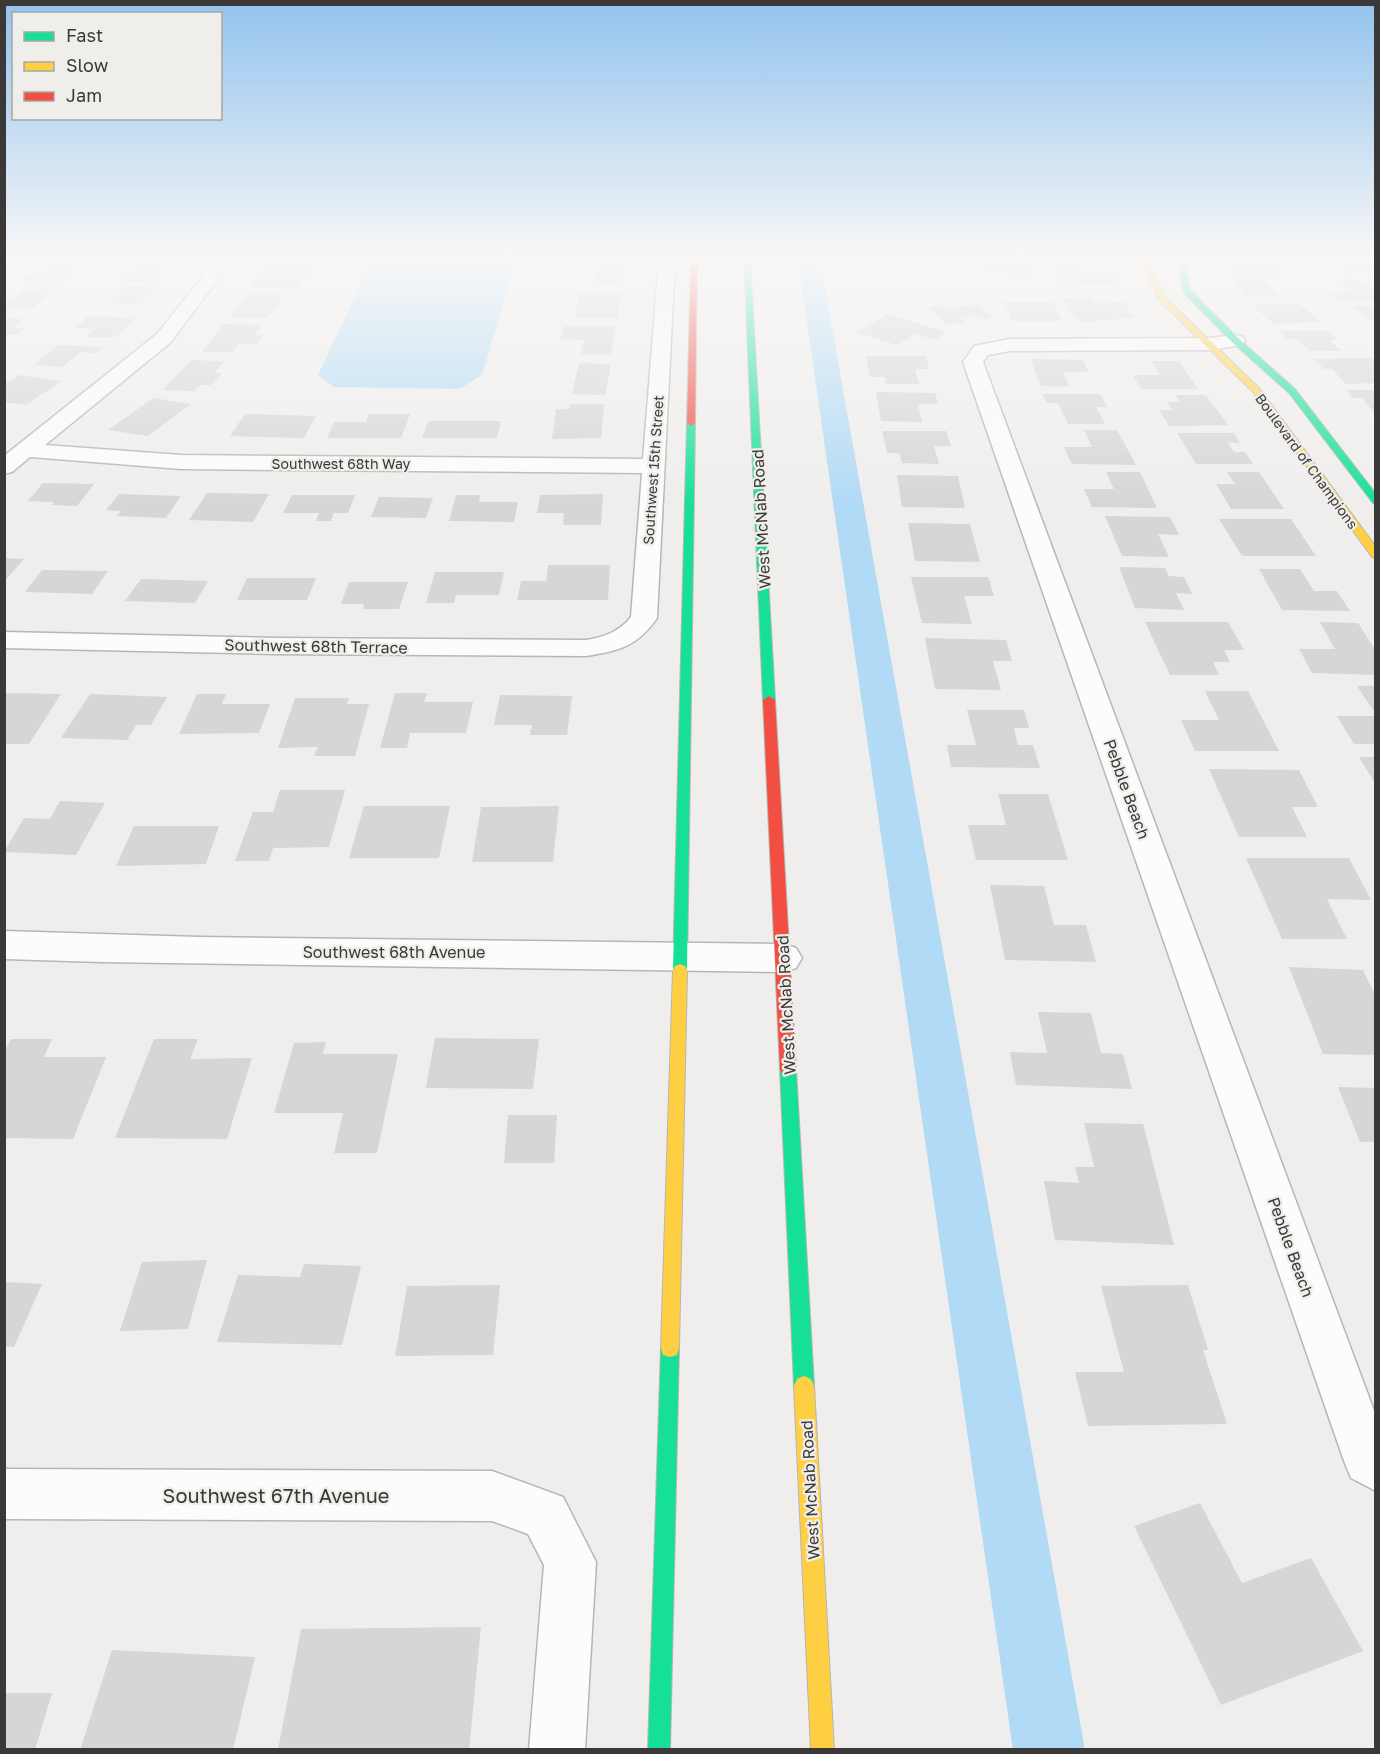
<svg xmlns="http://www.w3.org/2000/svg" width="1380" height="1754" font-family="'Golos Text',sans-serif">
	<style>
		.water { fill: #b1daf6 }
		.lines { fill: none; stroke-linecap: round; stroke-linejoin: round }
		.canal { fill: #b1daf6; fill-rule: evenodd }
		.building { fill: #d7d6d5 }
		.street-casing { stroke: #b7b6b5; stroke-width: 3 }
		.fast-casing { stroke: #b7b6b5; stroke-width: 2 }
		.slow-casing { stroke: #b7b6b5; stroke-width: 2 }
		.jam-casing { stroke: #b7b6b5; stroke-width: 2 }
		.street { fill: #fdfcfc; fill-rule: evenodd }
		.fast { fill: #16e098; fill-rule: evenodd }
		.slow { fill: #ffcf43; fill-rule: evenodd }
		.jam { fill: #f24e42; fill-rule: evenodd }
		.labels { text-anchor: middle; dominant-baseline: central; stroke-width: 4.5; stroke-linejoin: round; paint-order: stroke }
		.far-street-label { font-size: 14px; fill: #3a3938; stroke: #f0eeeb }
		.street-label { font-size: 16px; fill: #3a3938; stroke: #f0eeeb }
		.near-street-label { font-size: 20px; fill: #3a3938; stroke: #f0eeeb }
	</style>
	<rect width="100%" height="100%" fill="#efeeec"/>
	<path class="water" d="M372,260H506L514,268L482,375L459,389L334,387L318,375Z"/>
	<g class="lines">
		<path class="canal" d="M798,260H820L1085,1750H1013Z"/>
	</g>
	<path class="building" d="M894,260H964L968,261L949,268L928,261L913,267Z
		M986,260H1007L1037,264L1030,277L980,270Z
		M1253,260L1277,261L1280,277L1230,272L1229,262L1254,264Z
		M1345,260H1376V268L1353,273L1338,267L1353,263Z
		M598,263H625L622,285H594Z
		M138,264L180,265L176,270H160L150,281H122Z
		M1050,264L1077,265L1081,273L1115,274L1119,284L1057,282Z
		M50,265L76,266L60,282L22,281L31,274H40Z
		M266,265H314L298,289L249,288Z
		M1232,277L1265,278L1279,297L1245,296Z
		M1353,278L1376,293V300L1340,303L1326,293L1350,291L1332,279Z
		M126,286L156,287L141,304L110,303Z
		M24,289H53L33,309H4V301H12Z
		M247,292L285,293L268,318L229,317Z
		M578,293H620L618,318H576Z
		M1092,297L1095,303L1124,302L1135,318L1079,322L1063,298Z
		M1003,302H1052L1063,321H1013Z
		M1298,303L1321,322L1273,324L1252,305Z
		M977,304L995,317L980,320L976,316L961,318L966,322L948,325L926,307L942,305L947,309Z
		M1376,305V323L1352,307Z
		M888,314L947,332L934,340L916,334L897,345L856,332Z
		M88,316L135,318L116,337H86L94,329L76,328Z
		M4,318H22L13,328H25L18,335H4Z
		M223,324L263,325L255,335H263L257,344L239,343L232,352H202Z
		M564,326H616L611,355L581,354L584,340L561,339Z
		M1280,331H1328L1337,339L1330,340L1341,351H1309L1298,339H1287Z
		M58,345L103,347L96,353L80,352L63,367L34,365Z
		M866,356H926L929,369H915L919,384H886L885,377H870Z
		M1376,358V375H1371L1376,379V383L1346,384L1332,369H1324L1313,359Z
		M1030,359L1083,360L1089,372H1063L1069,387L1041,386Z
		M191,360L224,361L214,373H222L211,385H200L194,391L163,390Z
		M1151,361H1179L1198,389H1141L1133,375H1160Z
		M579,363L611,364L605,395L572,394Z
		M19,375L62,381L26,405L4,402V384Z
		M1346,390H1376V415L1362,398H1353Z
		M876,392L935,393L938,404H918L922,422L881,421Z
		M1042,394H1100L1107,407H1096L1105,424H1068L1058,403H1047Z
		M1175,395H1206L1228,425L1169,426L1159,410H1173L1167,402H1180Z
		M153,398L191,404L148,436L108,430Z
		M570,404H604L601,438L552,439L556,409H569Z
		M245,414L316,416L304,438L230,436Z
		M369,414H410L401,438H327L334,422H366Z
		M428,421H501L497,438H422Z
		M1084,430H1117L1136,465L1072,464L1064,447H1092Z
		M882,431H946L951,446H934L939,464L902,463L899,453H887Z
		M1177,433H1234L1240,443L1228,442L1234,452H1245L1253,464H1196Z
		M1106,472H1140L1157,508L1092,507L1084,489H1114Z
		M1227,472H1259L1284,509H1231L1216,484H1235Z
		M897,475L958,476L965,508L902,507Z
		M43,483L94,484L77,506L52,505L54,502L28,501Z
		M207,493L269,494L253,522L189,520Z
		M119,494L181,496L166,518L117,516L121,511L106,510Z
		M603,494L601,525H563L564,513H537L540,495Z
		M292,495H355L348,513H334L331,521H316L319,513H283Z
		M456,495H480L479,502H518L514,522L449,521Z
		M379,497L433,498L426,518L371,517Z
		M1105,516L1170,517L1179,535L1158,534L1169,557L1122,556Z
		M1219,519H1291L1316,556H1242Z
		M908,523L970,524L980,562L915,561Z
		M4,558L24,559L4,582Z
		M548,565H610L608,600H517L521,581H546Z
		M1119,567L1165,568L1169,576L1184,577L1192,594L1176,593L1184,610L1135,608Z
		M1259,569H1300L1314,591H1337L1350,611L1282,610Z
		M42,570L108,571L92,594L25,592Z
		M435,572H504L499,595H456L454,603H426Z
		M911,577H988L994,596H964L972,624L922,623Z
		M247,578H316L307,600H237Z
		M141,579L208,581L195,603L125,601Z
		M349,582H408L399,609H363L364,604H341Z
		M1145,622H1228L1244,650H1224L1230,662H1213L1219,675H1170Z
		M1320,622L1358,623L1376,651V675L1312,673L1299,649H1335Z
		M925,638L1006,640L1012,661H993L1001,690L935,689Z
		M1357,686H1376V714Z
		M1205,691H1248L1279,751H1195L1181,720H1219Z
		M4,693L61,694L29,744H4Z
		M395,693H427L424,702H473L466,733H410L407,748H380Z
		M90,694L167,697L151,725H136L127,740L61,738Z
		M197,694H226L222,704H270L259,733L179,734Z
		M500,695L572,696L567,735H530L532,725H494Z
		M295,698H349L347,704H369L355,756H314L318,747L278,748Z
		M967,710H1024L1029,728H1014L1018,745H1033L1040,768L951,767L947,745H976Z
		M1337,716H1376V744H1354Z
		M1359,757H1376V785Z
		M1209,769L1299,770L1318,807H1292L1307,837H1239Z
		M280,790H345L329,847L273,848L269,861H235L253,812H273Z
		M998,794H1048L1068,860H976L968,825H1006Z
		M60,801L105,803L76,855L4,852L24,818L50,819Z
		M364,806H450L439,858H349Z
		M559,806L553,862H472L481,807Z
		M134,826H219L206,864L116,866Z
		M1246,858H1349L1371,900L1327,899L1347,939H1282Z
		M990,885L1044,886L1054,925H1086L1096,962L1005,960Z
		M1289,967L1363,970L1376,997V1055L1323,1054Z
		M1038,1012L1091,1013L1101,1053L1123,1054L1132,1089L1016,1085L1010,1052L1047,1053Z
		M435,1038L539,1039L533,1089L426,1088Z
		M11,1039H52L44,1057H106L73,1139L4,1138V1052Z
		M154,1039H198L190,1059L252,1058L227,1139L115,1138Z
		M326,1042L323,1054H398L377,1153H334L343,1113H274L294,1043Z
		M1338,1087L1376,1088V1142H1360Z
		M508,1115H557L554,1163H504Z
		M1084,1123L1143,1124L1174,1245L1055,1240L1044,1181L1079,1183L1075,1167H1094Z
		M207,1260L188,1329L120,1331L142,1262Z
		M304,1264L361,1266L342,1345L217,1342L238,1275L300,1277Z
		M4,1282L42,1284L14,1347L4,1346Z
		M500,1285L493,1355L395,1356L407,1286Z
		M1188,1285L1208,1350H1203L1227,1424L1088,1426L1075,1372H1124L1101,1286Z
		M1200,1503L1242,1583L1311,1558L1363,1651L1221,1705L1134,1526Z
		M481,1627L469,1750H278L301,1629Z
		M112,1650L255,1657L233,1750H80Z
		M4,1693H52L35,1750H4Z"/>
	<g class="lines">
		<defs>
			<path id="street" d="M216,260H232L171,342L45,445L181,455L643,459L659,260H675L657,618C638,646 619,651 586,656L276,654L4,648V632L276,638L586,640C604,637 619,632 631,617L642,473L181,469L30,457L12,472L4,474V456L157,334Z
				M1154,260H1188L1189,261C1182,269 1161,268 1154,260Z
				M1236,335L1243,337L1245,341L1243,345L1209,350L1010,351L988,355L983,362L1376,1416V1491L1351,1478L1344,1461L963,362L974,346L1010,339L1209,338Z
				M4,931L199,937L784,944L796,948L802,958L796,968L784,972L102,962L4,959Z
				M4,1469L492,1471L563,1497L596,1562L585,1750H529L544,1565L528,1534L492,1521L4,1519Z"/>
			<path id="fast" d="M744,260H750L775,700L769,704L763,700Z
				M1178,260H1184L1190,290L1239,339L1295,389L1376,494V504L1373,503L1289,393L1233,343L1184,293Z
				M691,420L695,423L687,970L685,974L680,976L675,974L673,970L687,423Z
				M788,1062L794,1064L796,1069L814,1386L811,1393L804,1396L797,1393L794,1386L780,1069L782,1064Z
				M670,1339L677,1341L679,1348L670,1750H648L661,1348L663,1341Z"/>
			<path id="slow" d="M1142,260H1148L1164,296L1259,388L1376,547V558L1372,557L1253,392L1158,299Z
				M680,964L685,966L687,970L679,1348L677,1355L670,1357L663,1355L661,1348L673,970L675,966Z
				M804,1376L811,1379L814,1386L834,1750H811L794,1386L797,1379Z"/>
			<path id="jam" d="M691,260H697L695,423L691,426L687,423Z
				M769,696L775,700L796,1069L794,1074L788,1076L782,1074L780,1069L763,700Z"/>
		</defs>
		<use href="#street" class="street-casing"/>
		<use href="#fast" class="fast-casing"/>
		<use href="#slow" class="slow-casing"/>
		<use href="#jam" class="jam-casing"/>
		<use href="#street" class="street"/>
		<use href="#fast" class="fast"/>
		<use href="#slow" class="slow"/>
		<use href="#jam" class="jam"/>
	</g>
	<linearGradient id="sky" x2="0" y2="1"><stop stop-color="#92c3ee"/><stop offset="0.51" stop-color="#f8f7f6"/><stop offset="1" stop-color="#f8f7f6" stop-opacity="0"/></linearGradient>
	<rect width="1380" height="505" fill="url(#sky)"/>
	<g class="labels">
		<g class="far-street-label">
			<text transform="translate(1307 461) rotate(54)">Boulevard of Champions</text>
			<text x="341" y="463">Southwest 68th Way</text>
			<text transform="translate(653 470) rotate(-86)">Southwest 15th Street</text>
		</g>
		<g class="street-label">
			<text transform="translate(761 519) rotate(-93)">West McNab Road</text>
			<text transform="translate(316 646) rotate(1)">Southwest 68th Terrace</text>
			<text transform="translate(1127 789) rotate(70)">Pebble Beach</text>
			<text x="394" y="952">Southwest 68th Avenue</text>
			<text transform="translate(786 1005) rotate(-93)">West McNab Road</text>
			<text transform="translate(1291 1247) rotate(70)">Pebble Beach</text>
			<text transform="translate(810 1490) rotate(-93)">West McNab Road</text>
		</g>
		<g class="near-street-label">
			<text x="276" y="1495">Southwest 67th Avenue</text>
		</g>
	</g>
	<rect width="1380" height="1754" fill="none" stroke="#3a3938" stroke-width="12"/>
	<rect x="12" y="12" width="210" height="108" fill="#f0eeeb" stroke="#a7a6a3" stroke-width="1.5"/>
	<rect x="24" y="32" width="30" height="9" fill="#16e098" stroke="#a7a6a3" stroke-width="1.5"/>
	<text x="66" y="42" font-size="18" fill="#3a3938">Fast</text>
	<rect x="24" y="62" width="30" height="9" fill="#ffcf43" stroke="#a7a6a3" stroke-width="1.5"/>
	<text x="66" y="72" font-size="18" fill="#3a3938">Slow</text>
	<rect x="24" y="92" width="30" height="9" fill="#f24e42" stroke="#a7a6a3" stroke-width="1.5"/>
	<text x="66" y="102" font-size="18" fill="#3a3938">Jam</text>
</svg>
